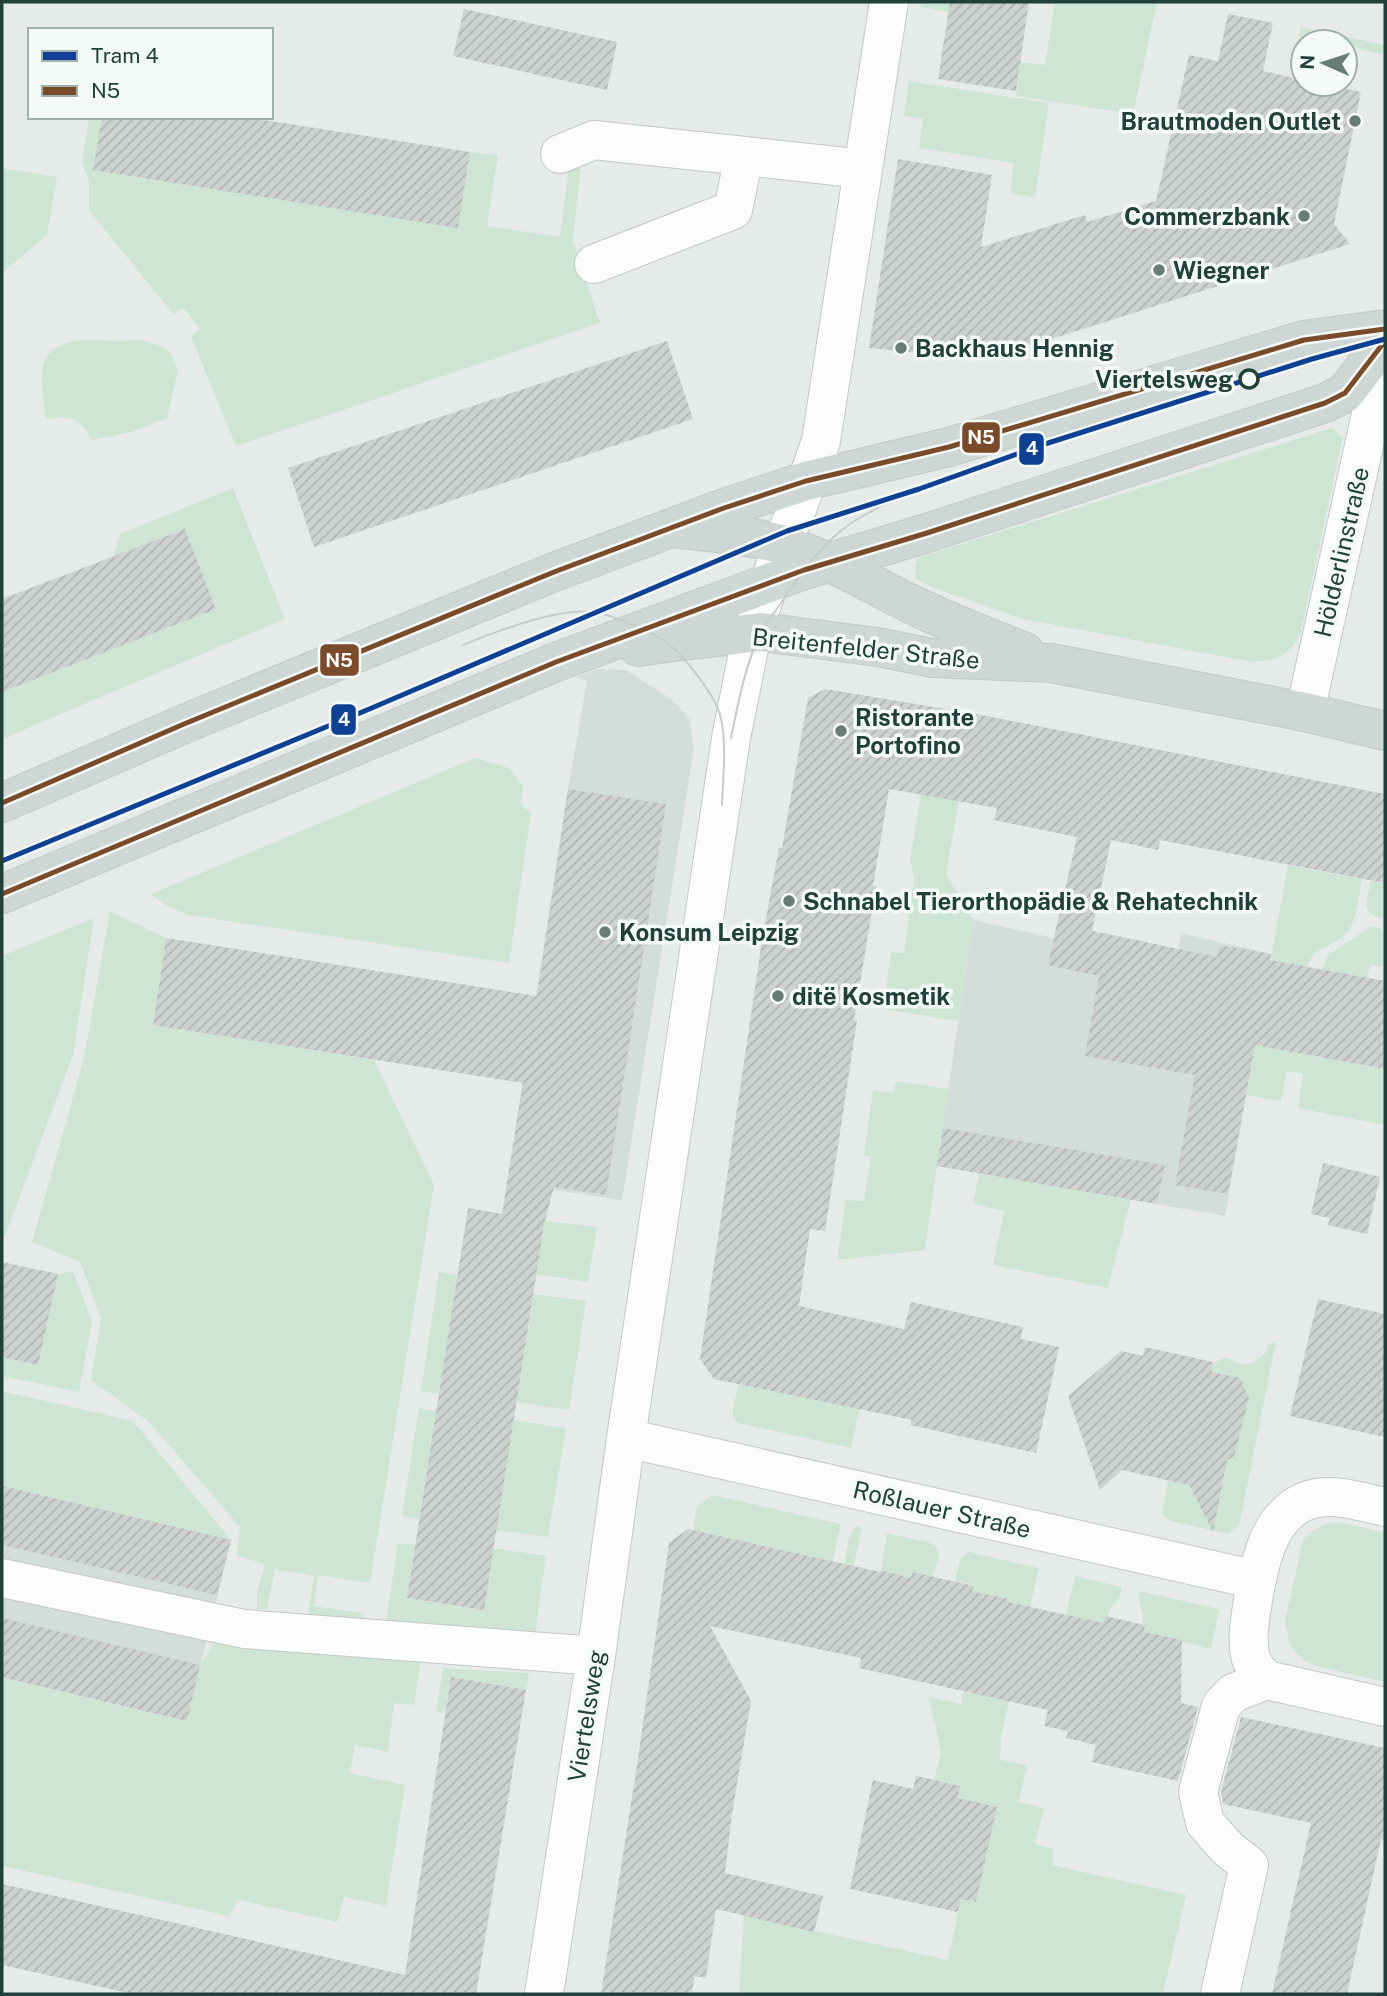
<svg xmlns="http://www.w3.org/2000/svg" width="1387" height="1996" font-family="'Public Sans',sans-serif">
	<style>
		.built { fill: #d3ddd9 }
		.green { fill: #cee5d6 }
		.building { fill: url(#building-hatch) }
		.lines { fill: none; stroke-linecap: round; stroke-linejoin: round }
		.minor-casing { stroke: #c3c8c6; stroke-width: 40 }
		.major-casing { stroke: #c2cac8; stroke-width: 40 }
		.minor { stroke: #fbfcfc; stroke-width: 38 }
		.major { stroke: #ced7d5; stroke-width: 38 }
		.tram { stroke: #c7cccb; stroke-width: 2 }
		.bus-1-casing { stroke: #f4faf7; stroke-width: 10 }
		.bus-1 { stroke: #7a4b2a; stroke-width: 5 }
		.tram-1-casing { stroke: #f4faf7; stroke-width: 10 }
		.tram-1 { stroke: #0e4094; stroke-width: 5 }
		.poi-dot { fill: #677c77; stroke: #f4faf7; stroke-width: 2.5 }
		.stop-dot { fill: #f4faf7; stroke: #22403a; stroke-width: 3.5 }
		.labels { text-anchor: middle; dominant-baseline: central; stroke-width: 7; stroke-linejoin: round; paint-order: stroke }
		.poi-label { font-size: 24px; font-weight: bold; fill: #22403a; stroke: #f4faf7; text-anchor: start }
		.stop-label { font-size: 24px; font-weight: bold; fill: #22403a; stroke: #f4faf7; text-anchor: end }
		.street-label { font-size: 24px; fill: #22403a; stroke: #f4faf7 }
		.line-badge { stroke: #f4faf7; stroke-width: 2.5 }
		.badge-label { font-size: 19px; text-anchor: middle; font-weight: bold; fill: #fff }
	</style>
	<defs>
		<pattern id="building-hatch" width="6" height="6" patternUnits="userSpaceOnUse" patternTransform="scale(1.75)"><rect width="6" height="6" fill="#cdd2d0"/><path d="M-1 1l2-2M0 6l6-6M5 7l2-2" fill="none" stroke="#b0b5b3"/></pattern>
	</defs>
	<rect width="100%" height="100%" fill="#e6ebe9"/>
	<path class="built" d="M599,669L626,670L671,699L689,718L694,748L622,1200L507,1183L568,789L587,681L576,677Z
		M973,920L1054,938L1057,923L1178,949L1181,933L1271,954L1225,1216L937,1166Z
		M2,1486L231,1540L187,1721L2,1678Z"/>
	<path class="green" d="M921,2H950L949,12L920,7Z
		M1055,2H1157L1133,114L1016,96L1020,62L1045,65Z
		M1301,27L1385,45V55L1345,46V42H1328L1305,37L1301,58L1295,57Z
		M909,81L1049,103L1035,198L1010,193L1014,163L919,148L923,119L904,116Z
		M89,117H102L94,170L458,227L470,152L498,155L487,226L560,237L570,161L581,163L573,240L600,323L236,446L191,337L200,329L184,308L173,314L89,210V181L82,163Z
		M2,168L57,177L47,235L2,273Z
		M82,340L124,341L140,340L161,346L170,353L178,370L167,418L132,432L92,440C80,418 71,415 46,419C41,381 30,345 82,340Z
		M1332,428L1343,437L1300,635C1286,658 1279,660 1252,662L1022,619L937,589L916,579L915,566L917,558Z
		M233,488L285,619L2,739V692L216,609L185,529L114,556L120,534Z
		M475,758L509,768L523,786L521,804L531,813L509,963L188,915L166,905L151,894Z
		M921,794L959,800L946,874L973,920L958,1021L883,1009L891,952L904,953L914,879L910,859Z
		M1288,865L1362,879C1358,899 1358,927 1340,939C1332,944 1318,949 1312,957C1299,975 1307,1032 1308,1055L1385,1069V1125L1298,1108L1303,1074L1287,1071L1281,1101L1246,1095Z
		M1371,881L1385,883V919C1359,914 1367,901 1371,881Z
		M110,911L166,938L153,1025L374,1060L434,1185L370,1583L318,1575L314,1606L363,1613V1622L308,1615L314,1576L275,1569L267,1609L257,1610V1592L265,1564L237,1556L240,1527L149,1422L91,1380L101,1318L80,1262L32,1242L84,1058Z
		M94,918L73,1055L5,1236L2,1235V956Z
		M1372,926L1381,929L1385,932V954L1382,967L1370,965L1367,978L1322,970L1328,955Z
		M896,1081L948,1089L925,1250L837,1260L846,1200L864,1201L871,1157L864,1155L873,1090L893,1093Z
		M979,1173L1131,1199L1108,1288L993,1265L1004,1211L973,1204Z
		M545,1221L597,1227L588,1282L536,1274Z
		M73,1271L92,1321L79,1392L2,1376V1357L38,1365L58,1274Z
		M439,1272L458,1275L439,1394L421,1391Z
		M534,1294L586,1301L569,1410L516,1402Z
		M1276,1341L1239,1526L1228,1534L1170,1521L1162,1515L1168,1481L1189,1485C1197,1501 1207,1502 1221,1491L1227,1460L1234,1457L1242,1425L1240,1378L1212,1372L1213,1364L1223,1358H1228L1241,1364H1250L1265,1354L1267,1345Z
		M738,1384L860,1408L851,1448L738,1423L733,1417V1409Z
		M2,1391L133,1421L231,1540L2,1486Z
		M419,1408L436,1411L419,1519L402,1516Z
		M513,1420L566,1428L548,1537L496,1530Z
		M710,1496H717L841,1524L829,1576L826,1560L693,1530L697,1507Z
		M1337,1522L1385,1532V1682L1316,1666L1304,1661L1290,1646L1285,1621L1303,1540C1313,1529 1322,1524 1337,1522Z
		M858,1526L862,1528L835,1650L826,1644L851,1532Z
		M887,1533L931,1543C944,1551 937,1565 933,1577L913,1572L911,1578L881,1570Z
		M398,1543L415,1545L407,1598L483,1610L493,1548L546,1556L535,1635L386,1622Z
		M969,1552L1039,1568L1001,1737L1000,1760L1027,1765L1019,1802L1044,1808L1035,1844L1054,1849L1052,1865L1186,1895L1163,1994H739L744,1915L948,1960L961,1899L976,1902L996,1807L958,1798L959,1786L934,1780L941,1753L929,1697L961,1704L963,1692L986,1696L1008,1600L972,1591L974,1585L955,1581L961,1558Z
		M1075,1576L1122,1587C1120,1604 1111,1602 1108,1617L1105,1616L1103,1623L1066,1615Z
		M1139,1591L1215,1608L1219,1610L1211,1649L1144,1632L1145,1625L1142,1624C1146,1613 1137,1605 1139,1591Z
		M219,1636L422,1652L414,1705L394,1703L388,1752L355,1745L350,1773L405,1785L386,1906L344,1897L337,1922L238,1900L229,1916L2,1866V1678L186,1721L200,1665Z
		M443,1668L529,1673L526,1690L451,1677L445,1713L436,1712Z"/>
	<path class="building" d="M950,2H1029L1016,91L938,79Z
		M464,9L617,42L607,90L453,56Z
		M1228,14L1273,23L1263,71L1303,80V84H1323L1361,92L1334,224L1350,244L1039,343L981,352L928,354L869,348L898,159L992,175L981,247L1085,215L1087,222L1156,201L1189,55L1218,61Z
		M102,117H245L470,152L458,228L93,170Z
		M667,341L693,419L314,547L288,468Z
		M185,529L216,609L2,692V599Z
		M825,689L976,714L1385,794V883L1160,840L1158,850L1111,840L1092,931L1217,957L1219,945L1271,954L1270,960L1385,981V1069L1255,1045L1228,1194L1175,1185L1195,1075L1085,1056L1099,976L1048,965L1077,837L994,820L997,808L889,789L873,886H876L854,1020L857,1021L825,1231L810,1229L799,1306L904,1329L911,1302L1023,1327L1021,1339L1059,1347L1036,1453L910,1425L912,1420L714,1379L700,1359L763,934L779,848H782L808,698Z
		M568,789L666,804L606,1195L554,1187L544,1225L484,1610L407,1598L468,1208L502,1214L523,1083L153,1025L166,938L537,996Z
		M943,1128L1165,1165L1157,1204L937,1166Z
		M1323,1163L1380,1177L1367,1234L1328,1225L1330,1218L1311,1214Z
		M2,1262L58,1274L38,1365L2,1357Z
		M1318,1299L1385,1314V1437L1290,1416Z
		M1145,1347L1213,1362L1212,1372L1240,1378L1249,1398L1234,1457L1227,1460L1213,1532L1189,1485L1122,1470L1100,1490L1068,1396L1121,1351L1143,1356Z
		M2,1486L231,1540L217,1595L2,1545Z
		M688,1529L880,1572L881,1570L911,1578L912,1572L974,1586L972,1591L1008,1599V1602L1103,1623L1105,1616L1145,1625L1144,1632L1182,1640L1181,1703L1198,1707L1178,1781L1092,1762L1096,1745L1066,1738L1068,1731L1044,1726L1048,1710L859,1668L861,1658L710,1626L751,1701L732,1814L725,1873L823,1896L814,1932L716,1909L706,1978L695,1976L691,1994H601L636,1772L669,1543Z
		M2,1618L200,1665L187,1721L2,1677Z
		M451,1677L526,1690L476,1994H133L2,1965V1884L405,1975Z
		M1241,1717L1385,1748V1840L1381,1839L1347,1994H1272L1311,1823L1223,1804L1221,1792Z
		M916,1776L960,1786L958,1798L997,1807L976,1902L961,1899L958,1912L850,1889L873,1780L913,1789Z"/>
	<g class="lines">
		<defs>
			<path id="minor" d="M560,154L594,140L744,156
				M594,264L733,210L744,156L863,169
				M1305,712L1385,351
				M626,1438L1257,1580
				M1385,1507C1360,1502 1332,1491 1306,1501C1268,1516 1259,1565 1253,1600C1250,1620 1246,1640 1251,1659C1254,1668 1260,1674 1267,1680L1385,1707
				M2,1578L244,1629L596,1656
				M544,1994L596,1656L626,1438L731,738L752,634L787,531L797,509L821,441L889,2
				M1220,1994L1249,1865L1228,1849L1205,1823L1198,1792L1221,1706L1233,1693L1267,1680"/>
			<path id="major" d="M679,529C713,533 747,535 780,544C827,558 867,582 911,604C948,622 986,637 1025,652
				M638,647L666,643L761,632L878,647L932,658L1051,663L1305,712L1385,731
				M2,803L184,724L554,572L724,508L806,481L949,447L1304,340L1385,329
				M2,894L556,662L804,570L927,533L1325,403L1345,393L1385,341"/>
		</defs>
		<use href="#minor" class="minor-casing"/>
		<use href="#major" class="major-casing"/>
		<use href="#minor" class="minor"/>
		<use href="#major" class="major"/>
		<path class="tram" d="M463,645C497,631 556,608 592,612C609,613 651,632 666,642C683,654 710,690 718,709C728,732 723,779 722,805
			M731,738C738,703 745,666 760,634C766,623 774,613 781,603C802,571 826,537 861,517C899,495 943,481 984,465"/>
		<defs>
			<path id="bus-1" d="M2,803L184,724L554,572L724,508L806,481L949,447L1304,340L1385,329
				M2,894L556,662L804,570L927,533L1325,403L1345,393L1385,341"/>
		</defs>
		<use href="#bus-1" class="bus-1-casing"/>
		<use href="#bus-1" class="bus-1"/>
		<defs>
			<path id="tram-1" d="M2,861L367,710L787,531L919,489L1045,444L1312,359L1385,339"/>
		</defs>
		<use href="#tram-1" class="tram-1-casing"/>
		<use href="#tram-1" class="tram-1"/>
	</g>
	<g class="poi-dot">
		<circle cx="1355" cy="121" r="7"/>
		<circle cx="1304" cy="216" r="7"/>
		<circle cx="1159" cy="270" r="7"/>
		<circle cx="901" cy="348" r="7"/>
		<circle cx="841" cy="731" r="7"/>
		<circle cx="789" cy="901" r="7"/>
		<circle cx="605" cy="932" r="7"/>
		<circle cx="778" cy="996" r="7"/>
	</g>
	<circle class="stop-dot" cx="1249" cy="379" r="9"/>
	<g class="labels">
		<g class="poi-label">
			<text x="1341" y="121" text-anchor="end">Brautmoden Outlet</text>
			<text x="1290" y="216" text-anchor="end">Commerzbank</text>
			<text x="1173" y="270">Wiegner</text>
			<text x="915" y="348">Backhaus Hennig</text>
			<text x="855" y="717">Ristorante<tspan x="855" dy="28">Portofino</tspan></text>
			<text x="803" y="901">Schnabel Tierorthopädie &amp; Rehatechnik</text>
			<text x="619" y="932">Konsum Leipzig</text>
			<text x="792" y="996">ditë Kosmetik</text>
		</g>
		<g class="stop-label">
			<text x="1233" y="379">Viertelsweg</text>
		</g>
		<g class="street-label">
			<text transform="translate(1341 552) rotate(-77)">Hölderlinstraße</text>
			<text transform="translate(866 648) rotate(6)">Breitenfelder Straße</text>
			<text transform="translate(942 1509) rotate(13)">Roßlauer Straße</text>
			<text transform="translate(586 1716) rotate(-81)">Viertelsweg</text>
		</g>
	</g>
	<g class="line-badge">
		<rect x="961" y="421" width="40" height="33" rx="7" fill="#7a4b2a"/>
		<rect x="1018" y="432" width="27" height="34" rx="7" fill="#0e4094"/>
		<rect x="319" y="643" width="41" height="34" rx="7" fill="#7a4b2a"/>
		<rect x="330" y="703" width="27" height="33" rx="7" fill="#0e4094"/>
	</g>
	<g class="badge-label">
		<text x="981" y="444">N5</text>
		<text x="1032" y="455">4</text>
		<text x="339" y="667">N5</text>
		<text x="344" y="726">4</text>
	</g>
	<rect width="1387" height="1996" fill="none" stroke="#22403a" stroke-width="7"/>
	<rect x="28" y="28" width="245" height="91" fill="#f4faf7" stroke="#a0b0ab" stroke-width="2"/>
	<rect x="42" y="51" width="35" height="10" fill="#0e4094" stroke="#a0b0ab" stroke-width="2"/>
	<text x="91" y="63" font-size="21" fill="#22403a">Tram 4</text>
	<rect x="42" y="86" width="35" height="10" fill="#7a4b2a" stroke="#a0b0ab" stroke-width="2"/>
	<text x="91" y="98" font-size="21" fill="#22403a">N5</text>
	<g transform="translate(1324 63) rotate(273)"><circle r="33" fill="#f4faf7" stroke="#a0b0ab" stroke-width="2"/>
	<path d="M0-5L12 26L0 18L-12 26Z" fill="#677c77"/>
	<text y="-10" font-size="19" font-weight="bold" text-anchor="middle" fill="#22403a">N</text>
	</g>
</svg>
